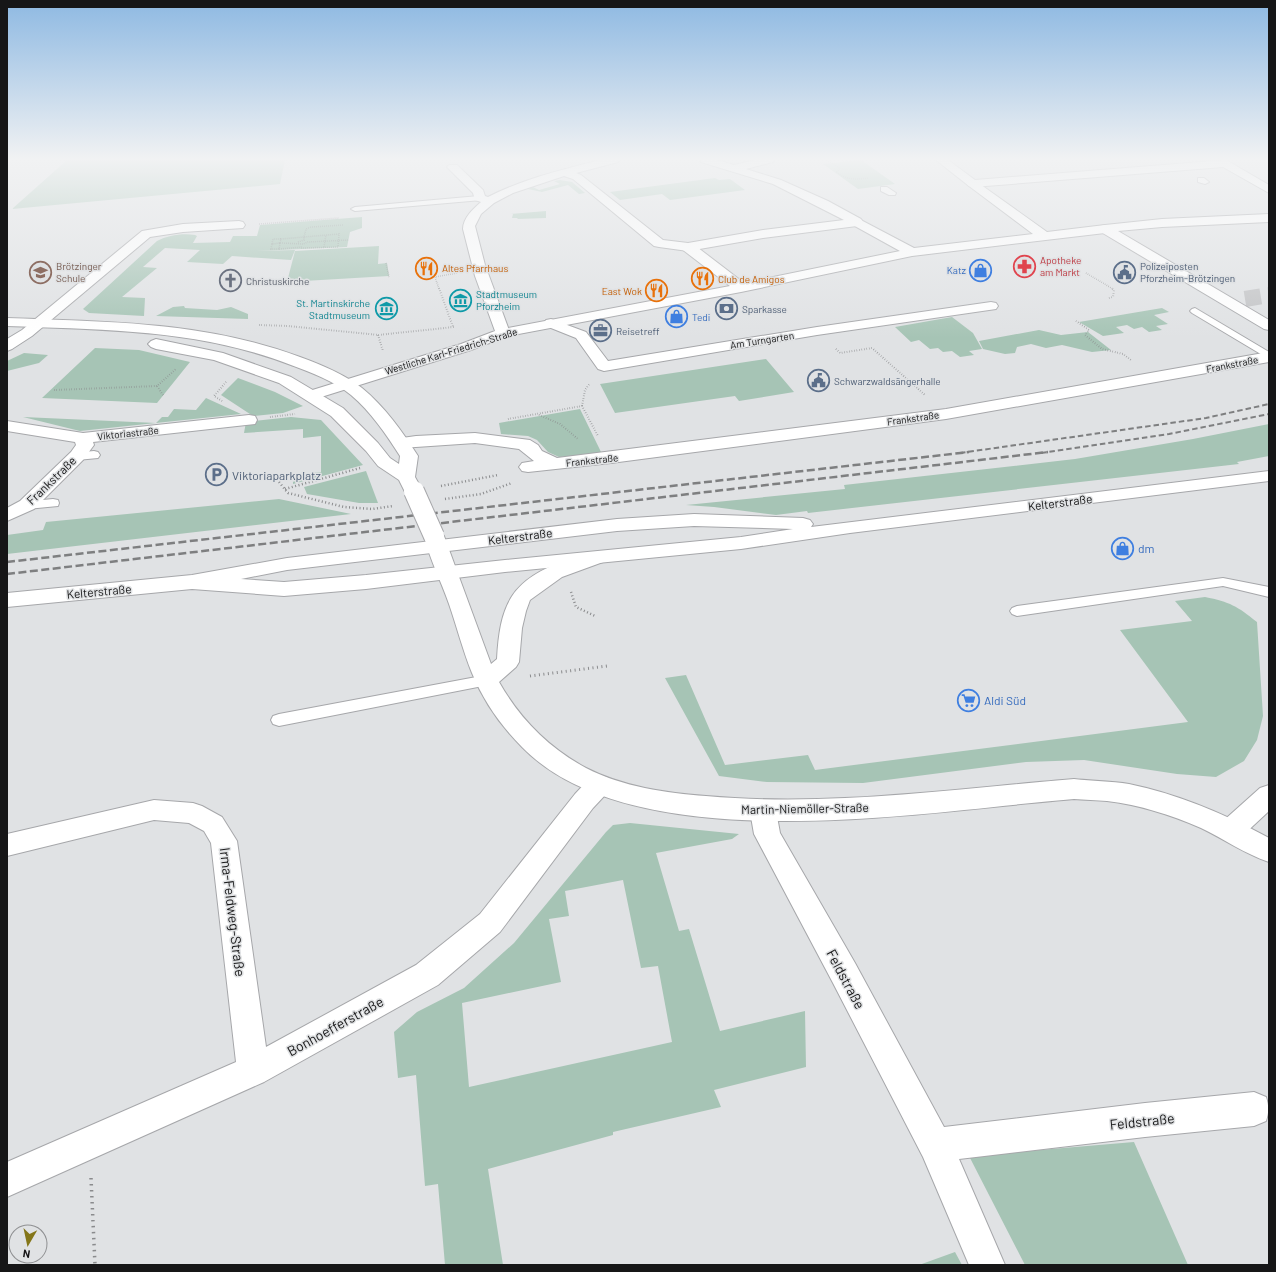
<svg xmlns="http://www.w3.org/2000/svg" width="1276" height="1272" font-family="Barlow,sans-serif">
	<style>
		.green { fill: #a6c4b5; fill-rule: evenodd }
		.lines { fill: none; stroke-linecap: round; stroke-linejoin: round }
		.minor-tunnel { stroke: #c2c3c5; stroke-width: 16; stroke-dasharray: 16 8; stroke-linecap: butt }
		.service-casing { stroke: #a6a7aa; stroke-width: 2 }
		.pedestrian-casing { stroke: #a6a7aa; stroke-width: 2 }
		.minor-casing { stroke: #a6a7aa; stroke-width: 2 }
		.secondary-casing { stroke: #a6a7aa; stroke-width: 2 }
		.primary-casing { stroke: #a6a7aa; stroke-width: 2 }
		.path-far4 { stroke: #8a8b8d; stroke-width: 1.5; stroke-dasharray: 0.5 1.5; stroke-linecap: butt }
		.path-far3 { stroke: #8a8b8d; stroke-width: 2; stroke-dasharray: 0.5 2; stroke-linecap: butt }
		.path-far2 { stroke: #8a8b8d; stroke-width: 2.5; stroke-dasharray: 1 2.5; stroke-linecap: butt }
		.path-far1 { stroke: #8a8b8d; stroke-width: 3; stroke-dasharray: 1 3.5; stroke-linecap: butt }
		.path { stroke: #8a8b8d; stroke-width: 3.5; stroke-dasharray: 1.5 4.5; stroke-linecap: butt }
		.service { fill: #fff; fill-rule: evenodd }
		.pedestrian { fill: #fff; fill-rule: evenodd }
		.minor { fill: #fff; fill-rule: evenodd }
		.secondary { fill: #fff; fill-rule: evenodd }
		.primary { fill: #fff; fill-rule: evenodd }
		.rail-far1 { stroke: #7e7f80; stroke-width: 2; stroke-dasharray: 5.5 3; stroke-linecap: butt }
		.rail { stroke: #7e7f80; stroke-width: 2.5; stroke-dasharray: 8 3.5; stroke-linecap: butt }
		.secondary-bridge-casing { stroke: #a6a7aa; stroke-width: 22; stroke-linecap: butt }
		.secondary-bridge { stroke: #fff; stroke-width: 20 }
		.labels { text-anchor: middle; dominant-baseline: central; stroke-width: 3; stroke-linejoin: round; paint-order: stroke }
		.far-health-label { font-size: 10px; fill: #be3a42; stroke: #e0e2e4; text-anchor: start }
		.far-education-label { font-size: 10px; fill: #785e54; stroke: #e0e2e4; text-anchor: start }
		.far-service-label { font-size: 10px; fill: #4e5e75; stroke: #e0e2e4; text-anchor: start }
		.far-food-label { font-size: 10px; fill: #c56008; stroke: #e0e2e4; text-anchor: start }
		.far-shop-label { font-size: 10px; fill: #366cbe; stroke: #e0e2e4; text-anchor: end }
		.far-worship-label { font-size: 10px; fill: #5b616d; stroke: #e0e2e4; text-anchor: start }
		.far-culture-label { font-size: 10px; fill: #0d838f; stroke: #e0e2e4; text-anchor: start }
		.far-street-label { font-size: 10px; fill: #161617; stroke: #e0e2e4 }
		.service-label { font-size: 12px; fill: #4e5e75; stroke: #e0e2e4; text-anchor: start }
		.street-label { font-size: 12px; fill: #161617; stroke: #e0e2e4 }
		.shop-label { font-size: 12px; fill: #366cbe; stroke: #e0e2e4; text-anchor: start }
		.near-street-label { font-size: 14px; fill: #161617; stroke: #e0e2e4 }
	</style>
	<rect width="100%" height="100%" fill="#e0e2e4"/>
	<path class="green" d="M67,160H285L280,184L12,209Z
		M861,160L895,184L858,189L823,164Z
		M715,178L719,180L730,179L745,190L670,200L662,194L620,200L610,192Z
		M560,180L572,182L585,193L579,194L568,185L542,192L528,189L533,187L539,190L560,184L554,181Z
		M546,211V218L517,219L518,218H512L513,214H510Z
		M362,217V228L350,232L347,247L256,251L295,250L291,260L232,256L223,264L187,262L200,250L165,248L143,267L157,268L122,297L145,298L144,316L89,313L83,309L157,241C168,235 183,233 195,235L197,236L193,243L230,242L233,236H257L260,225Z
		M379,246L378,264L387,263L389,276L287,282L295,251Z
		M184,306L185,308L217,310L231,307L248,314V319L156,316L173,307Z
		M1162,308L1169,312L1154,315L1168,324L1156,326L1162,330L1149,332L1142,327L1134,329L1127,325L1116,327L1124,333L1103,336L1079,322Z
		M952,317L973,333L982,349L969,351L974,355L960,357L952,351L943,352L938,348L930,349L919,340L911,342L895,327Z
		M1039,330L1061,335L1088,332L1111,350L1092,352L1062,345L1046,348L1031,344L1017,347L1015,353L1005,354L983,349L979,341Z
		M95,348L139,350L190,362L157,403L42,398Z
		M24,353L48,355L39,363L7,371V361Z
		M766,359L794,392L739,401L735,396L615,413L600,384Z
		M238,378L275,392L303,406L283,413L253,416L221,395Z
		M206,398L241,414L80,431L23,417L156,423L162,417H168L174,409L196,410Z
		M580,409L602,454L559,457L548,452L537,440L528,436L501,434L499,423Z
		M291,417L321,420L363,465L293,484V482L302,474L321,472V436L303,438V429L244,433L246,422Z
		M1269,424V456L1237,462L1239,464L808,513L807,511L776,515L714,507L686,505L845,489L844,485L1075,459L1193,439Z
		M366,471L378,503H359L307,494L304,487Z
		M279,499L351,514L7,554V535L43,530L46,522Z
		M1205,597C1230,602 1237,606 1257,622L1263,716L1257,740L1244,761L1216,777L1177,774L1084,760L1026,762L863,783L767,782L719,776L665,678L686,675L725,765L808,755L815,770L1188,722L1120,630L1192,621L1175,601Z
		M630,823L739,834L732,839L656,853L679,931L689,929L720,1031L805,1011L806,1067L714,1090L721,1107L613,1132V1135L488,1169L503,1265H445L438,1184L425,1186L416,1075L398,1078L394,1032L417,1012L464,988L514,943L606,832L613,825ZM623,880L641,968L658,966L672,1042L469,1087L462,1003L561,982L549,919L569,916L565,891Z
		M1134,1142L1188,1265H1025L969,1156Z
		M955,1252L962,1265H919Z"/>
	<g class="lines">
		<path class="minor-tunnel" d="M1245,299L1269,295"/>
		<defs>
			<path id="service" d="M1198,178H1204L1209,182L1205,184L1198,182Z
				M881,187H887L896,193L895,195H889L881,191Z
				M479,196L483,198L482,200L355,211L351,209L355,207Z
				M1195,308L1269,352V359L1192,313L1190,311L1192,309Z
				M94,451L98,452L100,455L98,458L77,460L73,459L71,456L73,453Z
				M53,499L58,500L59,503L58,506L27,509L22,508L21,505L22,502Z
				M1223,578L1269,587V597L1223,586L1017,616L1012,614L1010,611L1012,608L1017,606Z
				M487,675L493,676L495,680L493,684L279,726L273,724L271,720L273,716L279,714Z"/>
			<path id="pedestrian" d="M973,181L977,182L1047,232L1105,225L1109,226L1111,229L1109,232L1105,233L912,256L741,292L503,337L498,336L496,333L498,330L730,286L683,250L682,247L683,244H693L744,283L900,251L853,225L851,222L853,219L857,218L914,248L1033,234L969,186L967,184L969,182Z"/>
			<path id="minor" d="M600,160H619L618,162L576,173L581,175L663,240L688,243L763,230L844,220L773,184L701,162L700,160H717L734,165L755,160H774L773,162L746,169L781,180L828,201L861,219L863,222L861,225L857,226L763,238L688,251L659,247L654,246L573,179L564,176L513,193L494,203L481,214L475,226L485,265L510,333L508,336L471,350L318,398L312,400L306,398L304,395L306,392L461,344L495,331L475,276L463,229C463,218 473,209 481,202L475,200L473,193L447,167L449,165H457L483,190L485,196L488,197C523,179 561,170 600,160Z
				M936,160H948L975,180L1226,160L1269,185V193L1223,167L973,187L969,186Z
				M1269,214V222L1162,227L1118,231L1269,320V330L1264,329L1101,232L1099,229L1101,226L1105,225L1162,219Z
				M239,221L243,222L245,225L243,228L183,232L150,237L32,336L12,349L7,351V339L22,330L142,231L183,224Z
				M991,302L996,303L998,306L996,309L817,335L604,371L598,369L576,338L546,326L544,323L546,320L551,319L586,332L608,361L817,327Z
				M1269,352V362L946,419L611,463L528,472L522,471L519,467L522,463L534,461L519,449L475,443L401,448L395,447L392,443L395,439L416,436L475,433L530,440L538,445L542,451L557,458L946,409Z
				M249,415L255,416L257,420L255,424L93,442L94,445L83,460L34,509L7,521V508L20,501L71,452L76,445L75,442L7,431V421L83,433Z
				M599,775L608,778L612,785L608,792L593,808L500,932L438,985L264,1082L7,1197V1162L236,1062L211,843L204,831L189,823L154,820L7,856V834L154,800L193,803L202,806L222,817L237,841L266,1047L416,965L480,914L575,794L590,778Z
				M1269,785V811L1240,838L1231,841L1222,838L1218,830L1222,822L1260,788Z
				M763,801L772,804L776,811L780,833L855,963L944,1127L1145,1103L1254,1092L1266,1097C1269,1106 1269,1112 1266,1121L1254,1126L1145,1137L959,1159L1005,1265H969L923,1157L833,983L754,834L750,811L754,804Z"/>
			<path id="secondary" d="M7,318C110,322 202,321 300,357C322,365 344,374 362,388C385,407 402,431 418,456L415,477L421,488L419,492L412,494L405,492L399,480L378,466L366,451L331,416L279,383L214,360L156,349L151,347L148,344L151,341L156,339L223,353L291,377L343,408L378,443L390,458L399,464L400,456C386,434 371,412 351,395C334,381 312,373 291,365C198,329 105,330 7,326Z
				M434,530L441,532L444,536L491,664L497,659C500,603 512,579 567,560C579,556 591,551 603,554L606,558L603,562L562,577L530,600L526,611L522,628L519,662L516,667L499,682C520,719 549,748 586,768C623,787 666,793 706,796C829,807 952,789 1074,779C1092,781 1111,781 1129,784C1178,794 1225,814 1269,838V862C1245,854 1224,839 1201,828C1171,815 1140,805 1107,801C1096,800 1085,800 1074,799C926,811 635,863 522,747C501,726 483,700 472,673C463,651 457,627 449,604C441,581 430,560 424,536L427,532Z"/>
			<path id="primary" d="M1269,471V481L850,533L741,549L505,572L366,589L284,596L192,589L7,607V593L192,575L287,558L617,519L694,514L803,518L810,520L813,524L811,527ZM694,526L793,529L741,537L505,560L366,575L284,582L241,579L287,570L617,531Z"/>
		</defs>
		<use href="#service" class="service-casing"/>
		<use href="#pedestrian" class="pedestrian-casing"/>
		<use href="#minor" class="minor-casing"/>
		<use href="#secondary" class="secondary-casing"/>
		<use href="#primary" class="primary-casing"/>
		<path class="path-far4" d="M827,160L840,168L837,172C846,181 858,179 869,178
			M259,224L339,218
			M280,243L279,249H271L272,244Z
			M280,243L281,239L304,237V240L298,242
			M280,243L303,244L308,242L349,240
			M272,244L273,239H281
			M324,247L326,235
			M301,248L338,247L339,234L304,237L306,229L311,227L344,225
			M279,249L302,247
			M386,263L389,277
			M1086,273L1113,289
			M439,289L435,277L457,273"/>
		<path class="path-far3" d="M439,288L453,327
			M1109,298L1113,297L1114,290L1111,288
			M1076,321L1089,330L1085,335L1102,349L1123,354L1131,360
			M259,325L288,326L378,335L454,327
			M378,335L383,351
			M836,349L840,353L872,348L925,395
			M54,390L157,386
			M163,395L157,386L176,369
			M222,401L214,396L226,382
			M582,406L585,390L590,383
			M539,415L560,424L578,439
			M270,417L295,414
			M508,419L582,406L598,436"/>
		<path class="path-far2" d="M279,482L288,493L344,507L372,509L393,506
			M441,486L498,475
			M285,489L360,468
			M445,499L481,494L512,483
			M571,592L576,607L595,616"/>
		<path class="path-far1" d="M530,676L607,666"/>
		<path class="path" d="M91,1178L95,1265"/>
		<use href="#service" class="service"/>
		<use href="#pedestrian" class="pedestrian"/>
		<use href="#minor" class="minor"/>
		<use href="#secondary" class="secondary"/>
		<use href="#primary" class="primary"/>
		<path class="rail-far1" d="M960,453L1206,418L1269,404
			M1041,453L1169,434L1269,414"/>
		<path class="rail" d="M7,562L969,452
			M7,574L1048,452"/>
		<defs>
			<path id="secondary-bridge" d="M414,491L434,536"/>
		</defs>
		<use href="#secondary-bridge" class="secondary-bridge-casing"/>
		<use href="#secondary-bridge" class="secondary-bridge"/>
	</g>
	<linearGradient id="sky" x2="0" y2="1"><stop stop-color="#8eb9e2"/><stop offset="0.47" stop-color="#f1f2f3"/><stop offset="1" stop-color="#f1f2f3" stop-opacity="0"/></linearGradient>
	<rect width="1276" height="338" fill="url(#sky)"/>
	<defs>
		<symbol id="pharmacy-ring" viewBox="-11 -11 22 22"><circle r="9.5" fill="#e0e2e4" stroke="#e0444e" stroke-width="1.5"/><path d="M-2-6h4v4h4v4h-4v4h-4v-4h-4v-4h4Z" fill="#e0444e"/></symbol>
		<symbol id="restaurant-ring" viewBox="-11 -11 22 22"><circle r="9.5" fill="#e0e2e4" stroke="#e8710a" stroke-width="1.5"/><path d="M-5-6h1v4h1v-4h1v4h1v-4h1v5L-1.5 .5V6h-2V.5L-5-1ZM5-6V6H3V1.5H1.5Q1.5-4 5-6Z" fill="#e8710a"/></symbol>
		<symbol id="shop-ring" viewBox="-11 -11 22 22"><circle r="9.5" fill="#e0e2e4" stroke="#3f7fe0" stroke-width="1.5"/><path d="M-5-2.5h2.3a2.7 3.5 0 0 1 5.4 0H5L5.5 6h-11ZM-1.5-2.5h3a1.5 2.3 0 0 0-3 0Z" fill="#3f7fe0"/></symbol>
		<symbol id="school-ring" viewBox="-11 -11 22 22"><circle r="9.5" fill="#e0e2e4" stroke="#8d6e63" stroke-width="1.5"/><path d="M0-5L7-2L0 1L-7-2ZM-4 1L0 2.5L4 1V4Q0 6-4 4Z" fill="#8d6e63"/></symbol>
		<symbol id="civic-ring" viewBox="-11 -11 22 22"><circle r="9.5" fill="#e0e2e4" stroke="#5c6f8a" stroke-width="1.5"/><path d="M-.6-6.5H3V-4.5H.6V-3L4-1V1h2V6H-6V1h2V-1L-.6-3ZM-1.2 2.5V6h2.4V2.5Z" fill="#5c6f8a"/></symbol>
		<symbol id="church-ring" viewBox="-11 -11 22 22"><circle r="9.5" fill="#e0e2e4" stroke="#6b7280" stroke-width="1.5"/><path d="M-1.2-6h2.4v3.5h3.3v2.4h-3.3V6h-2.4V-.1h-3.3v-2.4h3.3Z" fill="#6b7280"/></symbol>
		<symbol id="museum-ring" viewBox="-11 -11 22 22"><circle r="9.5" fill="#e0e2e4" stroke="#0f9aa8" stroke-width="1.5"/><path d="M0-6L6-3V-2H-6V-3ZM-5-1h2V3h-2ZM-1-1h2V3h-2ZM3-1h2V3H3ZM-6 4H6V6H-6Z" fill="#0f9aa8"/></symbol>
		<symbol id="bank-ring" viewBox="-11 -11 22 22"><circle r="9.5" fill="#e0e2e4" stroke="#5c6f8a" stroke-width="1.5"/><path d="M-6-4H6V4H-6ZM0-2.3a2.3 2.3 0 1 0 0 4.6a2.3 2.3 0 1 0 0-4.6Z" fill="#5c6f8a"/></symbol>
		<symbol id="office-ring" viewBox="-11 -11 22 22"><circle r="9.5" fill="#e0e2e4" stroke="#5c6f8a" stroke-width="1.5"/><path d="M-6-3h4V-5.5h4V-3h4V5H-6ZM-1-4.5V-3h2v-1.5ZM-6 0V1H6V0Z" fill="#5c6f8a"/></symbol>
		<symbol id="parking-ring" viewBox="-11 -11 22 22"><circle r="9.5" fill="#e0e2e4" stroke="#5c6f8a" stroke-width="1.5"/><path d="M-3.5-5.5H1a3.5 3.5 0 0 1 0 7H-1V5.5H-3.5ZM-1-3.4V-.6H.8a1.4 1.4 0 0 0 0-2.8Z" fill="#5c6f8a"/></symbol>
		<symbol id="supermarket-ring" viewBox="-11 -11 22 22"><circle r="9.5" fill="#e0e2e4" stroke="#3f7fe0" stroke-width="1.5"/><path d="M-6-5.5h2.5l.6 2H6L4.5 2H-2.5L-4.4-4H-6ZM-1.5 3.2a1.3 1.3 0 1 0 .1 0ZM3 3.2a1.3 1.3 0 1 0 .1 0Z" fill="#3f7fe0"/></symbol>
	</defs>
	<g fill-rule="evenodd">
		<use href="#pharmacy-ring" x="1012" y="254" width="25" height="25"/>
		<use href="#restaurant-ring" x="414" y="256" width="25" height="25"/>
		<use href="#shop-ring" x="968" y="258" width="25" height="25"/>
		<use href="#school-ring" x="28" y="260" width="25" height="25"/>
		<use href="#civic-ring" x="1112" y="260" width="25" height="25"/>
		<use href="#restaurant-ring" x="690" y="266" width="25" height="25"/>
		<use href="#church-ring" x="218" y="268" width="25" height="25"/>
		<use href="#restaurant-ring" x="644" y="278" width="25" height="25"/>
		<use href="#museum-ring" x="448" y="288" width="25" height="25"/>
		<use href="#museum-ring" x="374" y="296" width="25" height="25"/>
		<use href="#bank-ring" x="714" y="296" width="25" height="25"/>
		<use href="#shop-ring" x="664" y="304" width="25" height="25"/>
		<use href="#office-ring" x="588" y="318" width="25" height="25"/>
		<use href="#civic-ring" x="806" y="368" width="25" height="25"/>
		<use href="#parking-ring" x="204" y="462" width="25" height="25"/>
		<use href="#shop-ring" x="1110" y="536" width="25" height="25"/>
		<use href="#supermarket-ring" x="956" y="688" width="25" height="25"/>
	</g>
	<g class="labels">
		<g class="far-health-label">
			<text x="1040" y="260">Apotheke<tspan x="1040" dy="12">am Markt</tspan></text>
		</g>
		<g class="far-education-label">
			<text x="56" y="266">Brötzinger<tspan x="56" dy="12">Schule</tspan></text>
		</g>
		<g class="far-service-label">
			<text x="1140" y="266">Polizeiposten<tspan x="1140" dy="12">Pforzheim-Brötzingen</tspan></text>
			<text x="742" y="309">Sparkasse</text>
			<text x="616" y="331">Reisetreff</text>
			<text x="834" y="381">Schwarzwaldsängerhalle</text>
		</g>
		<g class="far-food-label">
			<text x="442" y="268">Altes Pfarrhaus</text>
			<text x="718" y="279">Club de Amigos</text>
			<text x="642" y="291" text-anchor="end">East Wok</text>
		</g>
		<g class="far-shop-label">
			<text x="966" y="270">Katz</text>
			<text x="692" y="317" text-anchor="start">Tedi</text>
		</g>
		<g class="far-worship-label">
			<text x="246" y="281">Christuskirche</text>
		</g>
		<g class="far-culture-label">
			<text x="476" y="294">Stadtmuseum<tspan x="476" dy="12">Pforzheim</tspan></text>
			<text x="370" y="303" text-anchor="end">St. Martinskirche<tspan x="370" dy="12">Stadtmuseum</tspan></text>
		</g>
		<g class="far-street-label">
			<text transform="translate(762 340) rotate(-9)">Am Turngarten</text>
			<text transform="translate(451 351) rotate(-17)">Westliche Karl-Friedrich-Straße</text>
			<text transform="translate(1232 364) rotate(-11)">Frankstraße</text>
			<text transform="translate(913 418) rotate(-8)">Frankstraße</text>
			<text transform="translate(128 433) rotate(-6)">Viktoriastraße</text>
			<text transform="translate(592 460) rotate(-6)">Frankstraße</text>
		</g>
		<g class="service-label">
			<text x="232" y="475">Viktoriaparkplatz</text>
		</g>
		<g class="street-label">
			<text transform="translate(51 480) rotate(-44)">Frankstraße</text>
			<text transform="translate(1060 502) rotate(-7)">Kelterstraße</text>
			<text transform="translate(520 536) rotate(-7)">Kelterstraße</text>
			<text transform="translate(99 591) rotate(-5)">Kelterstraße</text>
			<text transform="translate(805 808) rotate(-1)">Martin-Niemöller-Straße</text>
		</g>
		<g class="shop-label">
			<text x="1138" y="548">dm</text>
			<text x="984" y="700">Aldi Süd</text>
		</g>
		<g class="near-street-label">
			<text transform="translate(233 912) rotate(83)">Irma-Feldweg-Straße</text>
			<text transform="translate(846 979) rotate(62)">Feldstraße</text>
			<text transform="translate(335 1026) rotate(-29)">Bonhoefferstraße</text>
			<text transform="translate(1142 1121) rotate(-6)">Feldstraße</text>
		</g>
	</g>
	<rect width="1276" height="1272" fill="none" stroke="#161617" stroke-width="16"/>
	<g transform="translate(28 1244) rotate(189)"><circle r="19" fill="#e0e2e4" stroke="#8f9092"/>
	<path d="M0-3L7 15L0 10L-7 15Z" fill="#847619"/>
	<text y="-6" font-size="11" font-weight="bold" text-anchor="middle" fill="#161617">N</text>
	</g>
</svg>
